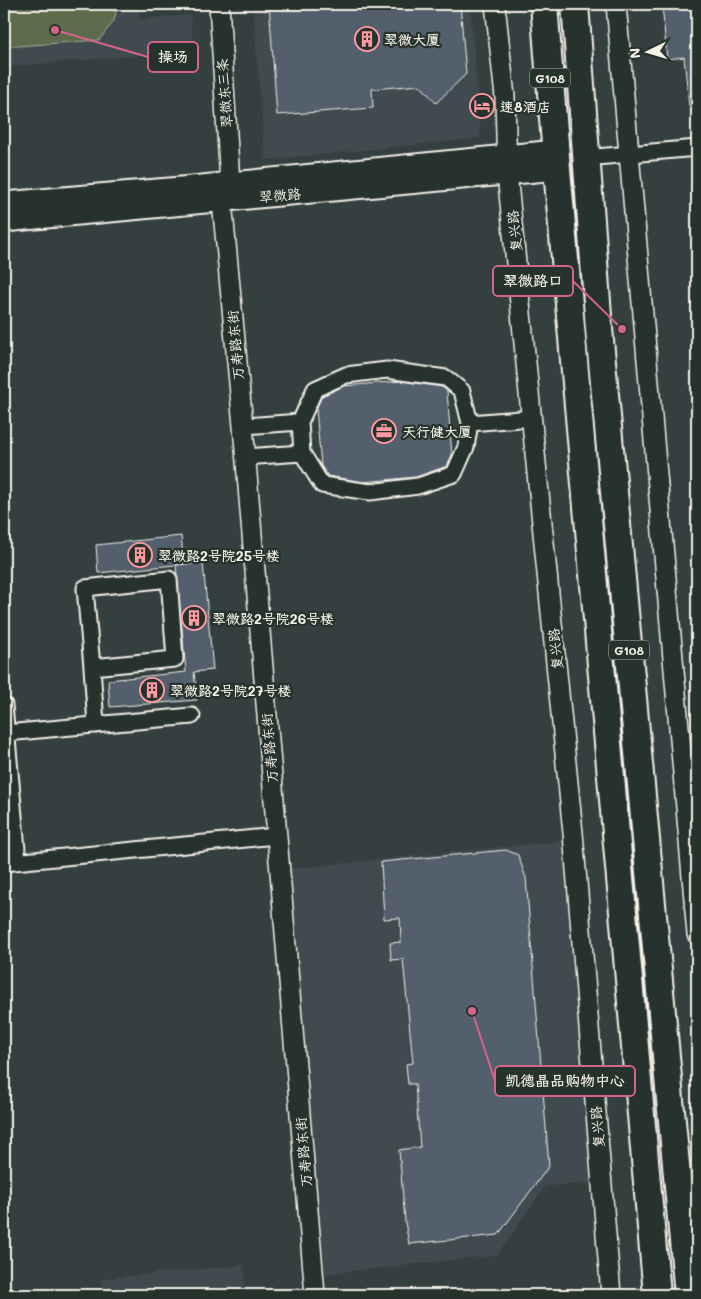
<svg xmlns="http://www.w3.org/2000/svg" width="701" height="1299" font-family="Mali,'LXGW WenKai TC',sans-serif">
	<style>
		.built { fill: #414c50 }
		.green { fill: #5d6b4c; stroke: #a8ae9a }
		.building { fill: #535f6c; stroke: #f4f1e8 }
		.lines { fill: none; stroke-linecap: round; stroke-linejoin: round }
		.minor-casing { stroke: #f4f1e8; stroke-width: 19 }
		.tertiary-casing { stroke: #f4f1e8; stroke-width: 22 }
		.secondary-casing { stroke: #f4f1e8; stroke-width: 25 }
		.trunk-casing { stroke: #f4f1e8; stroke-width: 30 }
		.minor { stroke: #26332d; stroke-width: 15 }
		.tertiary { stroke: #26332d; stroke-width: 19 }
		.secondary { stroke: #26332d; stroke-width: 21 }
		.trunk { stroke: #26332d; stroke-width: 26 }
		.labels { text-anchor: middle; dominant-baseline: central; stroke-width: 4.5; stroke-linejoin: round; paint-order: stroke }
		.shield { fill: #26332d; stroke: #b6b8b0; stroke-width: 1 }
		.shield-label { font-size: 12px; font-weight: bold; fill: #f4f1e8 }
		.poi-label { font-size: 14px; font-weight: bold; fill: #f4f1e8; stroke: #26332d; text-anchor: start }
		.street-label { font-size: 14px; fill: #f4f1e8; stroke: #26332d }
		.leader { fill: none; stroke: #d4648c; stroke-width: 2 }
		.callout-dot { fill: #d4648c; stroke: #26332d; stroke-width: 2 }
		.callout { fill: #26332d; stroke: #d4648c; stroke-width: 2 }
		.callout-label { font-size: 15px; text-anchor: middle; font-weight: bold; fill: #f4f1e8 }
	</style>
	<rect width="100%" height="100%" fill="#344040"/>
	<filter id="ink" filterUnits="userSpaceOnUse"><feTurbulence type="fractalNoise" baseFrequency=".02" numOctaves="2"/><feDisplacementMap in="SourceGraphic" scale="10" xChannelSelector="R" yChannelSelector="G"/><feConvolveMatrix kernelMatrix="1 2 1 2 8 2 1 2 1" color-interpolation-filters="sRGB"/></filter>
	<g filter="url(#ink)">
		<path class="built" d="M4,4H138L140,20L190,15L194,50L4,67Z
			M253,4H470L481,138L265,160Z
			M564,841L592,1183L545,1186L497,1255L323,1274L288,869Z
			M244,1265L245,1295H103L101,1279Z"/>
		<path class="green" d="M4,4H118L114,21L99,40L4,47Z"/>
		<path class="building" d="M269,4H460L466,74L436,103L420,85L372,89L373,108L277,115Z
			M662,4H697V106H689L684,57L667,59Z
			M401,381L442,387L447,391L452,455L447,466L416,477L363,482L328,476L321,466L316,409L322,396L344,386Z
			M181,536L184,564L98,573L96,545Z
			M203,563L213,670L194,672L197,700L110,707L108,680L186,672L176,565Z
			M506,850L518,855L526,878L549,1166L498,1235L409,1244L405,1222L399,1150L420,1147L415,1084H408L406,1064L413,1063L403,959L391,960L390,943L401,942L400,918L384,919L381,862Z"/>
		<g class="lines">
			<defs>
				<path id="minor" d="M585,158L697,148
					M300,422L315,389L346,375L387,370L446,378L462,391L470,423
					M243,426L300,422L302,453L245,457
					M302,453L322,485L370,492L418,486L454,474L466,447L470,423L532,418
					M169,579L175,659L92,667L85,588Z
					M92,667L96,725
					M4,705L18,861
					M6,733L192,716
					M4,863L276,836"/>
				<path id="tertiary" d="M219,4L230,183
					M495,4L505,97L507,173L573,833L611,1295
					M616,4L697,934
					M222,201L243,426L315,1295"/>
				<path id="secondary" d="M4,203L181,188L556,151
					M4,221L557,169"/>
				<path id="trunk" d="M544,4L557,169L657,1295
					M575,4L599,329L688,1295"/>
			</defs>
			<use href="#minor" class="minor-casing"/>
			<use href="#tertiary" class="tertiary-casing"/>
			<use href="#secondary" class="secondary-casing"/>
			<use href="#trunk" class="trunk-casing"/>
			<use href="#minor" class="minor"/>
			<use href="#tertiary" class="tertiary"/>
			<use href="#secondary" class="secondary"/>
			<use href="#trunk" class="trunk"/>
		</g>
	</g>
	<defs>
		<symbol id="building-ring" viewBox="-11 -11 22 22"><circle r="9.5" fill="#26332d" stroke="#ff9aa2" stroke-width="1.5"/><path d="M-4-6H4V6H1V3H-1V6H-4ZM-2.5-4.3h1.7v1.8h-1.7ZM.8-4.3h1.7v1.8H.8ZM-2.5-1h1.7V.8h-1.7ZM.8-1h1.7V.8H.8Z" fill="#ff9aa2"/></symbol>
		<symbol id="hotel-ring" viewBox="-11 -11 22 22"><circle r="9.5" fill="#26332d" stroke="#ff9aa2" stroke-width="1.5"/><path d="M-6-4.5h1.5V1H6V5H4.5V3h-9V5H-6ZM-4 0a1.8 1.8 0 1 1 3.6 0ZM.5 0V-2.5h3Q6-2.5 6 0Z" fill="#ff9aa2"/></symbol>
		<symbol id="office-ring" viewBox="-11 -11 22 22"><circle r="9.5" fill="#26332d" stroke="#ff9aa2" stroke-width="1.5"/><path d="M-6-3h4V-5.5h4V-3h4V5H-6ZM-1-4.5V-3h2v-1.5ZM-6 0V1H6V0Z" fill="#ff9aa2"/></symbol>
	</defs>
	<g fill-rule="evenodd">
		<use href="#building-ring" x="353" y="25" width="28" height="28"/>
		<use href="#hotel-ring" x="468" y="92" width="28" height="28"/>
		<use href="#office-ring" x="370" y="417" width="28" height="28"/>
		<use href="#building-ring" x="126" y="541" width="28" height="28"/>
		<use href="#building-ring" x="180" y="604" width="28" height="28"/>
		<use href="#building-ring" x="138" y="676" width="28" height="28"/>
	</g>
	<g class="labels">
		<g class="shield">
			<rect x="530" y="68.5" width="40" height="19" rx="4"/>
			<rect x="609" y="640.5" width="40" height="19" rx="4"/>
		</g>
		<g class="shield-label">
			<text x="550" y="78">G108</text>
			<text x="629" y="650">G108</text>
		</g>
		<g class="poi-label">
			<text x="384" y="39">翠微大厦</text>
			<text x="500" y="106">速8酒店</text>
			<text x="402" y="431">天行健大厦</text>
			<text x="158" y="555">翠微路2号院25号楼</text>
			<text x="212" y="618">翠微路2号院26号楼</text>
			<text x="170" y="690">翠微路2号院27号楼</text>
		</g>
		<g class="street-label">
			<text transform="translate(224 93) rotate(-94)">翠微东三条</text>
			<text transform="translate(280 195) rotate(-5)">翠微路</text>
			<text transform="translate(514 231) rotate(-96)">复兴路</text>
			<text transform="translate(235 345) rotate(-95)">万寿路东街</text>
			<text transform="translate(555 649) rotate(-96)">复兴路</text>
			<text transform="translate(269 748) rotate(-95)">万寿路东街</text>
			<text transform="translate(597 1127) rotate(-95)">复兴路</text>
			<text transform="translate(303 1152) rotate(-95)">万寿路东街</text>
		</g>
	</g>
	<path class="leader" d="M55 30L148 57M622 329L573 281M472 1011L495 1081"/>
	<g class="callout-dot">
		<circle cx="55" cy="30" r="5"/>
		<circle cx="622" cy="329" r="5"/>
		<circle cx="472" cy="1011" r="5"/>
	</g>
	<g class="callout">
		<rect x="148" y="42" width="50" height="30" rx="5"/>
		<rect x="493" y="266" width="80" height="30" rx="5"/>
		<rect x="495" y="1066" width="140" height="30" rx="5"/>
	</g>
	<g class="callout-label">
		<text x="173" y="62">操场</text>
		<text x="533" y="286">翠微路口</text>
		<text x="565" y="1086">凯德晶品购物中心</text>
	</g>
	<rect width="701" height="1299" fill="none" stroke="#26332d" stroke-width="20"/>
	<rect x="10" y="10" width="681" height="1279" fill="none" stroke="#f4f1e8" stroke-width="2" filter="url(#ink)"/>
	<g transform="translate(648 52) rotate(265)" stroke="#26332d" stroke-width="4" paint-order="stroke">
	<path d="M0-4L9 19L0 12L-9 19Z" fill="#f4f1e8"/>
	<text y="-8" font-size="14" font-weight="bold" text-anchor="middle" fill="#f4f1e8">N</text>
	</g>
</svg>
